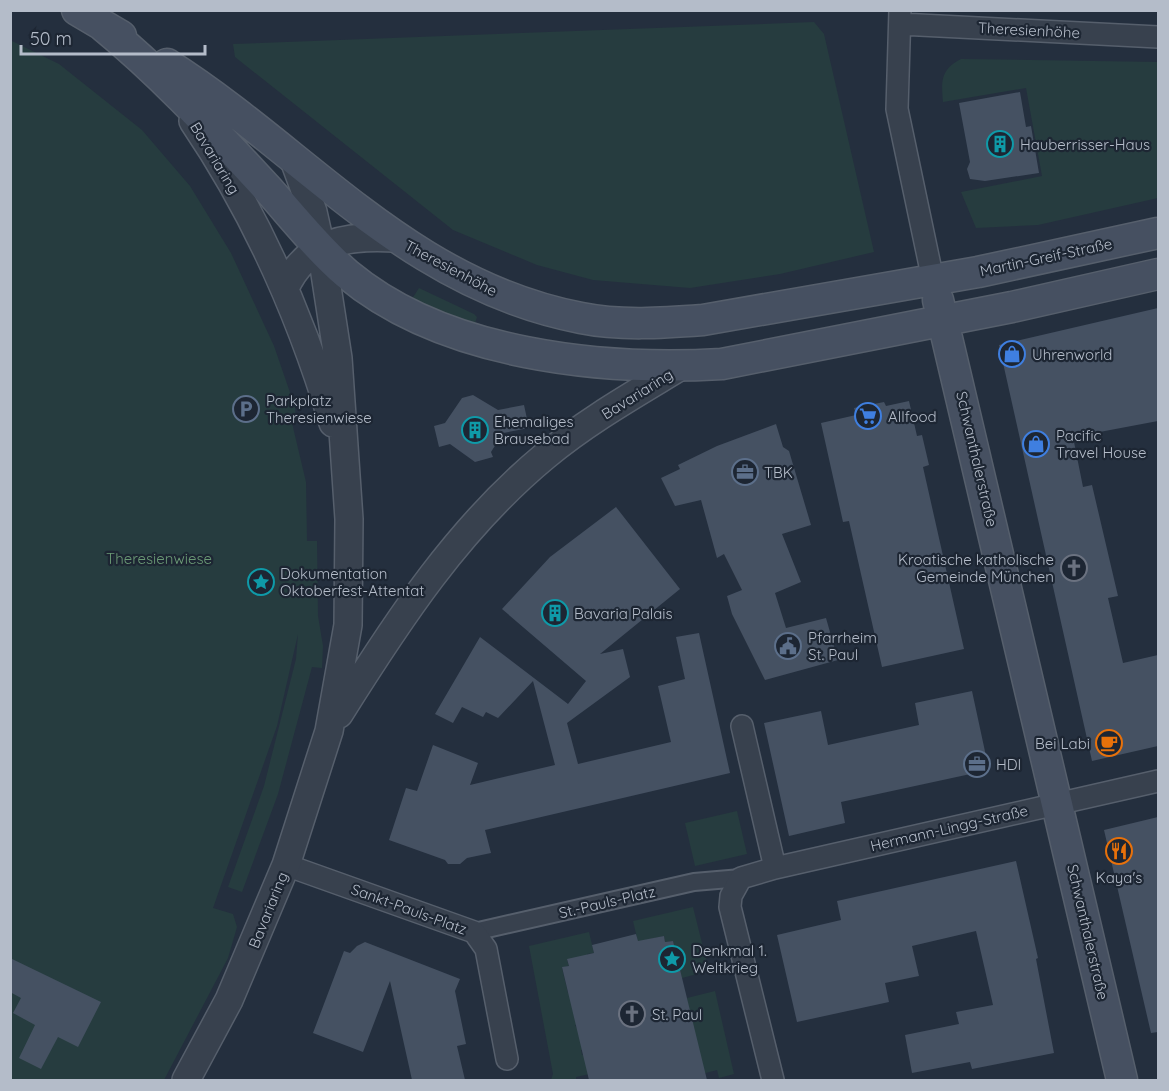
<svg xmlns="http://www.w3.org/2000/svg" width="1169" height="1091" font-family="Quicksand,sans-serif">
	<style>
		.green { fill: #263c3f }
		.building { fill: #455162 }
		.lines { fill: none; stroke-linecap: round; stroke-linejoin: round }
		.pedestrian-casing { stroke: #565f6c; stroke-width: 20 }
		.minor-casing { stroke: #565f6c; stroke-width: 24 }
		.tertiary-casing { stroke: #565f6c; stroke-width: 30 }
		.secondary-casing { stroke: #565f6c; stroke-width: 33 }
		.pedestrian { stroke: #38414e; stroke-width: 16 }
		.minor { stroke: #38414e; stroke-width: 21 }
		.tertiary { stroke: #38414e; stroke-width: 27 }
		.secondary { stroke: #465061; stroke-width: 30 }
		.labels { text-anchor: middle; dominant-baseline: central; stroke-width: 4.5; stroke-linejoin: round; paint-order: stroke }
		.street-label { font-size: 15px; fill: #b4bcc9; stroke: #1d2633 }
		.poi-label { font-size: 15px; fill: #b4bcc9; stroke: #1d2633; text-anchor: start }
		.park-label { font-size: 15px; fill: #6b9a76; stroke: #1d2633 }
	</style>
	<rect width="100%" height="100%" fill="#242f3e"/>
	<path class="green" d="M814,22L824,34L874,252L780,274L690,288L593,280L537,265L453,230L235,57L233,44Z
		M10,40L59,64L142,130L190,186L231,253L274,346L295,407L296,421L292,423L306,482L307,541H317L318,616L323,646L322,668L312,667L278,794L242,892L228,887L264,786L296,659L298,634L277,726L213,908L233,914L237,927L228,958L164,1080H11Z
		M961,59L1158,62V198L1038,225L976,228L961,192L1042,176L1026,88L943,102C941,81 941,69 961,59Z
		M419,288L474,314L477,317L475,323L410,302Z
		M737,811L747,854L695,866L685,823Z
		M693,907L709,971L682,978L673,941L665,942L664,936L638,942L633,921Z
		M589,932L594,953L587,954L588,961L567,960L569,966L562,968L568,993L574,992L582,1023L575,1025L588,1048L581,1050L582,1055L589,1053L594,1073L576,1077V1080H551L553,1074L529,946Z
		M715,991L734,1074L719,1078L717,1070L698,1075L687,998Z"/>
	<path class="building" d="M1020,92L1026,127L1031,126L1039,173L985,181L970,179L967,169L970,162L959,103Z
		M1158,308V421L1073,437L1083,487L1092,485L1118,596L1108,598L1123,663L1158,655V746L1092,761L999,345Z
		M473,395L498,410L524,405L529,428L503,433L491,452L493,457L475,462L450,444L439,447L434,426L445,423L462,398Z
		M909,401L917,436L922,435L929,465L923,467L964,649L882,667L849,521L843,522L821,423L856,415L854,408L884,402L886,406Z
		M776,424L783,447L789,451L811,525L782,534L801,582L775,593L786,628L826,618L838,660L765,680L732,614L727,596L742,590L724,554L717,558L701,500L675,506L661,478L680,469L678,465L717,446Z
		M616,507L680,589L600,654L623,649L630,677L567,723L578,764L671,742L658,686L685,679L676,637L699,633L730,773L485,830L491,853L467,858L460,864H448L445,860L389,840L406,788L417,791L433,745L478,763L470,785L555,765L533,681L498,718L486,712L483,717L462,707L453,723L435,714L480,637L568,704L586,681L502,609L550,557Z
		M972,691L989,770L841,802L845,823L789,836L764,723L821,711L828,745L919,725L915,703Z
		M1158,817V1032L1151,1033L1104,830Z
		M1016,861L1038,958L1036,959L1054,1053L972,1069L970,1062L912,1073L905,1035L959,1024L956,1012L993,1005L976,931L912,946L919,976L885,983L889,1002L797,1022L777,935L841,920L837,901Z
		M636,934L638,941L664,936L665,942L673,941L707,1080H589L562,967L569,966L567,959L594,953L592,945Z
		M365,942L460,979L455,991L466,1044L457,1046L465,1080H412L390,981L363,1052L313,1033L344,951L350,953L357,946Z
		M10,958L101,1002L78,1047L58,1037L41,1069L19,1058L35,1025L13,1013L21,998L10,992Z"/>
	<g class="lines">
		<defs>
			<path id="pedestrian" d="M474,932L694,882L741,878"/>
			<path id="minor" d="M900,10L897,109L933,280
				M900,24L1158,37
				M742,726L775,868
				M286,865L474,932L486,949L507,1059
				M773,1080L730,907L731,896L741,878L775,868L1158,781"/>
			<path id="tertiary" d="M193,121C256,214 301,316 333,423
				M285,288C307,240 348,235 396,238
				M339,714C398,620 458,528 545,456C587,421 635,394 681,366
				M186,1080L229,1000L286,865L329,731L348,625L349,519L338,358L321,248L313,212L294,160"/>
			<path id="secondary" d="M77,10L121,36
				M103,26C163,75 214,131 267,188C293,217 318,249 347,274C444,355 601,371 722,364L1012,307L1158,274
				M167,64C307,153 408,285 581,318C620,326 663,323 703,320L978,272L1158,233
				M938,300L1122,1080"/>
		</defs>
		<use href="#pedestrian" class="pedestrian-casing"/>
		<use href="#minor" class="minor-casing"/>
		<use href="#tertiary" class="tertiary-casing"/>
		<use href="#secondary" class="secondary-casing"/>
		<use href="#pedestrian" class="pedestrian"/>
		<use href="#minor" class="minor"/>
		<use href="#tertiary" class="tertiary"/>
		<use href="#secondary" class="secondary"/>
	</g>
	<defs>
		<symbol id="building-ring" viewBox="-11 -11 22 22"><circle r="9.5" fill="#1d2633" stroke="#0f9aa8" stroke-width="1.5"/><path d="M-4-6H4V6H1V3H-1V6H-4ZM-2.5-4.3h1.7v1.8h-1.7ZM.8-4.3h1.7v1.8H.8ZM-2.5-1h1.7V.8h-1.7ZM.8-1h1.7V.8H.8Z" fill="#0f9aa8"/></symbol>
		<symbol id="shop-ring" viewBox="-11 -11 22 22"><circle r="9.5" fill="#1d2633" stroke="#3f7fe0" stroke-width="1.5"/><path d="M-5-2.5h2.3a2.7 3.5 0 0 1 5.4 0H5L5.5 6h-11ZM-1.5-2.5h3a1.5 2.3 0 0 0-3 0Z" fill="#3f7fe0"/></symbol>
		<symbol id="parking-ring" viewBox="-11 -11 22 22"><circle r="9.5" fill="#1d2633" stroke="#5c6f8a" stroke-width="1.5"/><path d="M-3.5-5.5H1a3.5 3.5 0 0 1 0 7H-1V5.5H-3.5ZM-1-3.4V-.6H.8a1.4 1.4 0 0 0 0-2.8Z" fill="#5c6f8a"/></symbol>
		<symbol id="supermarket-ring" viewBox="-11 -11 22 22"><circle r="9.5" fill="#1d2633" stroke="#3f7fe0" stroke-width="1.5"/><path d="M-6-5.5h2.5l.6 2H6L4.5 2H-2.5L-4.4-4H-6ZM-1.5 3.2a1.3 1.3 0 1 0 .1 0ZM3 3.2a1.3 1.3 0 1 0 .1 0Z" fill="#3f7fe0"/></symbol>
		<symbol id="office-ring" viewBox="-11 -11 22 22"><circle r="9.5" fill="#1d2633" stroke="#5c6f8a" stroke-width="1.5"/><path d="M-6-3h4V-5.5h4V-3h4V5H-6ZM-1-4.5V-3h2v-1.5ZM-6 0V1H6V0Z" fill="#5c6f8a"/></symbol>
		<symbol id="church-ring" viewBox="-11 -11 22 22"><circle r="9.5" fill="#1d2633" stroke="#6b7280" stroke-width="1.5"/><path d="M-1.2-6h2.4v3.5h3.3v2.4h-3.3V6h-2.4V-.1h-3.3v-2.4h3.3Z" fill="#6b7280"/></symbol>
		<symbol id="sight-ring" viewBox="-11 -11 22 22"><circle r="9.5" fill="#1d2633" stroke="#0f9aa8" stroke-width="1.5"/><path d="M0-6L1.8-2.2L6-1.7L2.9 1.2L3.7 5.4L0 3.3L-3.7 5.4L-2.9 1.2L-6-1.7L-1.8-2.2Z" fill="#0f9aa8"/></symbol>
		<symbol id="civic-ring" viewBox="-11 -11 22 22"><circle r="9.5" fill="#1d2633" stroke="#5c6f8a" stroke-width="1.5"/><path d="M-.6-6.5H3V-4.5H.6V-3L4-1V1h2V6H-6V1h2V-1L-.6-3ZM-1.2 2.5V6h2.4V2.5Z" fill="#5c6f8a"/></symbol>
		<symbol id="cafe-ring" viewBox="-11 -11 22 22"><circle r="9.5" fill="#1d2633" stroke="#e8710a" stroke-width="1.5"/><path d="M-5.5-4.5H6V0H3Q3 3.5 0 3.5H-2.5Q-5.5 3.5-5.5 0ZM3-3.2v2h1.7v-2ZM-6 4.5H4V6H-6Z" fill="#e8710a"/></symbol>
		<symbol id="restaurant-ring" viewBox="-11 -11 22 22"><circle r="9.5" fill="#1d2633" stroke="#e8710a" stroke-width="1.5"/><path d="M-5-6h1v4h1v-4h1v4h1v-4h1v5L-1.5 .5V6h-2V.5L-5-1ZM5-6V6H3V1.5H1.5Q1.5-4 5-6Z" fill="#e8710a"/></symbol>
	</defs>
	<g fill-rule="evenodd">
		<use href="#building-ring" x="985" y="129" width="30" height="30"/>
		<use href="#shop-ring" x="997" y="339" width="30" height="30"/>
		<use href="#parking-ring" x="231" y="394" width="30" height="30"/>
		<use href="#supermarket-ring" x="853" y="401" width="30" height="30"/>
		<use href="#building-ring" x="460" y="415" width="30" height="30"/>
		<use href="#shop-ring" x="1021" y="429" width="30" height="30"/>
		<use href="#office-ring" x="730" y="457" width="30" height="30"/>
		<use href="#church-ring" x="1059" y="553" width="30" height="30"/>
		<use href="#sight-ring" x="246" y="567" width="30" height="30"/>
		<use href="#building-ring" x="540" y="598" width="30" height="30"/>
		<use href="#civic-ring" x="773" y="631" width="30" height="30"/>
		<use href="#cafe-ring" x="1094" y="728" width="30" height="30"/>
		<use href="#office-ring" x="962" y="749" width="30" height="30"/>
		<use href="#restaurant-ring" x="1104" y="836" width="30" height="30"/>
		<use href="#sight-ring" x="657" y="944" width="30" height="30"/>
		<use href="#church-ring" x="617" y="999" width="30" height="30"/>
	</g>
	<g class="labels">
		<g class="street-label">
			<text transform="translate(1029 30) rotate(3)">Theresienhöhe</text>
			<text transform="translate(215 158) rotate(59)">Bavariaring</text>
			<text transform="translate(1046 257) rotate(-12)">Martin-Greif-Straße</text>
			<text transform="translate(451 268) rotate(28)">Theresienhöhe</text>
			<text transform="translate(637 394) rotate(-32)">Bavariaring</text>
			<text transform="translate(977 459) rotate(77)">Schwanthalerstraße</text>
			<text transform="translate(949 828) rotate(-13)">Hermann-Lingg-Straße</text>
			<text transform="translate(607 902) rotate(-13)">St.-Pauls-Platz</text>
			<text transform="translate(409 909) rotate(20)">Sankt-Pauls-Platz</text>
			<text transform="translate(268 910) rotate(-68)">Bavariaring</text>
			<text transform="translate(1088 932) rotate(77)">Schwanthalerstraße</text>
		</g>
		<g class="poi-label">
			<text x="1020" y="144">Hauberrisser-Haus</text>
			<text x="1032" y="354">Uhrenworld</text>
			<text x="266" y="400">Parkplatz<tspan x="266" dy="17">Theresienwiese</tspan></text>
			<text x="888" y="416">Allfood</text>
			<text x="494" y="421">Ehemaliges<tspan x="494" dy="17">Brausebad</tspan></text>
			<text x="1056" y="435">Pacific<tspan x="1056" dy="17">Travel House</tspan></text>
			<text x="764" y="472">TBK</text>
			<text x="1054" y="559" text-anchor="end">Kroatische katholische<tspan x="1054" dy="17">Gemeinde München</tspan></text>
			<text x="280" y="573">Dokumentation<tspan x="280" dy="17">Oktoberfest-Attentat</tspan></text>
			<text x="574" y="613">Bavaria Palais</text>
			<text x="808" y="637">Pfarrheim<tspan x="808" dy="17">St. Paul</tspan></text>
			<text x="1090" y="743" text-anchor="end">Bei Labi</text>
			<text x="996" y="764">HDI</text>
			<text x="1119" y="877" text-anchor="middle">Kaya's</text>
			<text x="692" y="950">Denkmal 1.<tspan x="692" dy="17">Weltkrieg</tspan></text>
			<text x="652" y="1014">St. Paul</text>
		</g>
		<g class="park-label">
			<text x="159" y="558">Theresienwiese</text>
		</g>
	</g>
	<rect width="1169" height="1091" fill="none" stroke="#b4bcc9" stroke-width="24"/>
	<path d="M21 45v9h184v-9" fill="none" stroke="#b4bcc9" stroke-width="3"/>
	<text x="30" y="45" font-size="18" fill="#b4bcc9" stroke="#1d2633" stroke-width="4.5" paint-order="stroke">50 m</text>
</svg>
